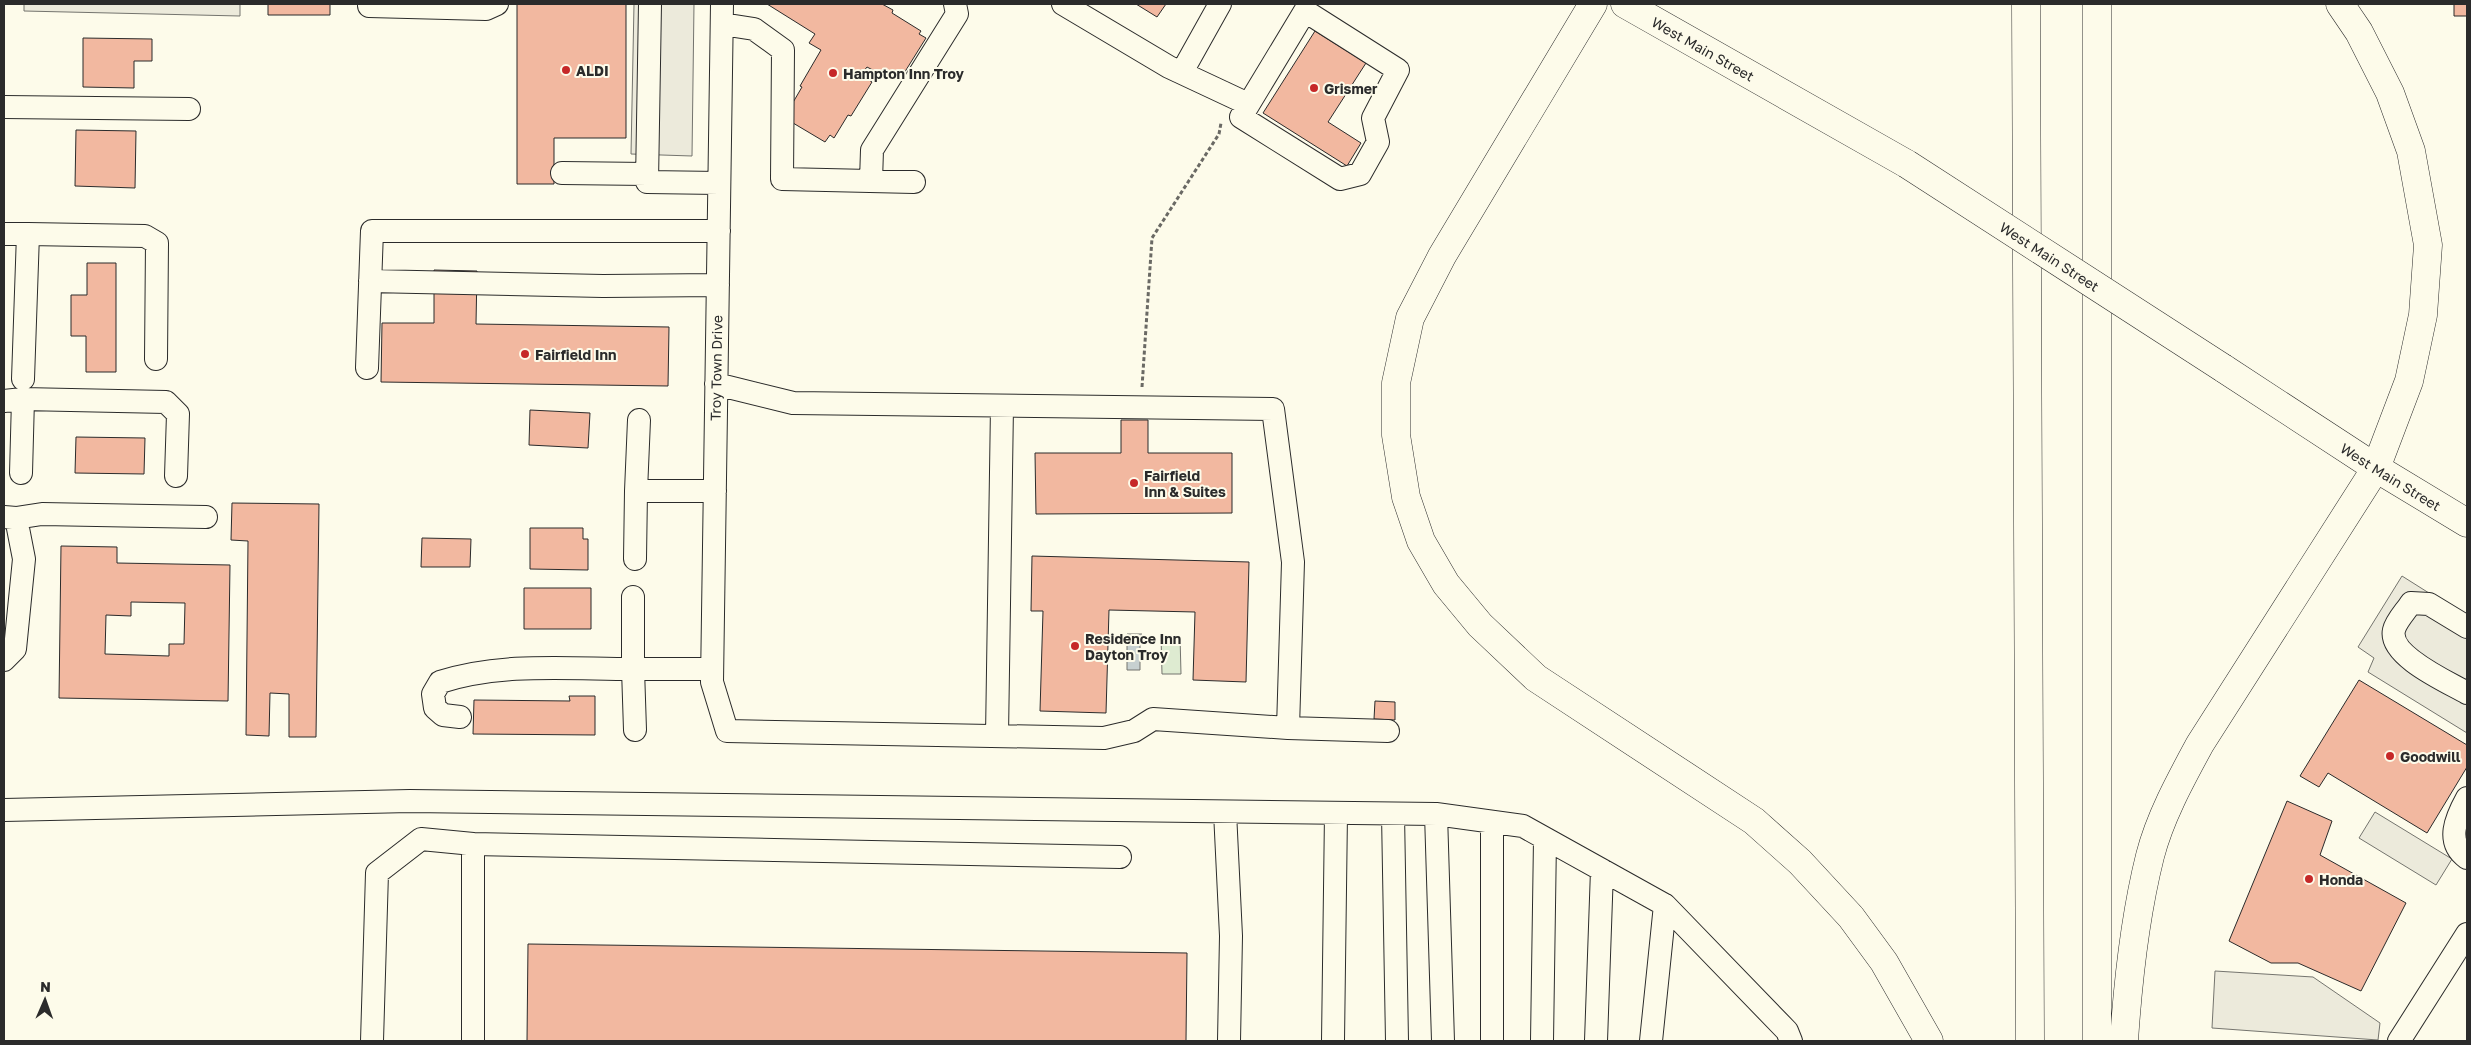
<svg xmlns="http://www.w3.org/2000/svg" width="2471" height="1045" font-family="'Golos Text',sans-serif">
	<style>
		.green { fill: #deebd1; stroke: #74746e }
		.parking { fill: #eceadb; stroke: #74746e }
		.water { fill: #c7d0d0; stroke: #74746e }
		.building { fill: #f2b8a0; stroke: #2b2b2b; fill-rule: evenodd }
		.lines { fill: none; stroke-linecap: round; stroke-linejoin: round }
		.minor-casing { stroke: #2b2b2b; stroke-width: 24 }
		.major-casing { stroke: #2b2b2b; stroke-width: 29 }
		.highway-casing { stroke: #2b2b2b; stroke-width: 29 }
		.path { stroke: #6a6964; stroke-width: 3; stroke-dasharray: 4 2.5; stroke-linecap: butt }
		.minor { stroke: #fdfbea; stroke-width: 22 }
		.major { stroke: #fdfbea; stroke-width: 28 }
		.highway { stroke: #fdfbea; stroke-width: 28 }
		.major-bridge-casing { stroke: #2b2b2b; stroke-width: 29; stroke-linecap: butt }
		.major-bridge { stroke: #fdfbea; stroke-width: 28 }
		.poi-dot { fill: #c62828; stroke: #fdfbea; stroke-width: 2 }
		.labels { text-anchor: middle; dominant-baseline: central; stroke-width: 4; stroke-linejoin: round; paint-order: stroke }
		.street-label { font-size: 14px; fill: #2b2b2b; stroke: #fdfbea }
		.poi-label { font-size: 14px; font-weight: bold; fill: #2b2b2b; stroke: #fdfbea; text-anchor: start }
	</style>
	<rect width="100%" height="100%" fill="#fdfbea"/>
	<path class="green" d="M1161,636H1180L1181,674H1162Z"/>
	<path class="parking" d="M24,4H240V16L24,11Z
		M634,4H694L692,156L631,154Z
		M2402,576L2467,617V733L2368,672L2374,658L2358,647Z
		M2375,812L2452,859L2436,885L2359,838Z
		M2215,971L2313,977L2380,1023L2378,1040L2212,1028Z"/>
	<path class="water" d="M1127,634H1142L1140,636V670H1127Z"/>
	<path class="building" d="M268,4H330V15H268Z
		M517,4H626V138H554V184H517Z
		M767,4H882L893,10L892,13L921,31L919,34L926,38L901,78L894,74L890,79L867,67L863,72L860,70L858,73L872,82L851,116L848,115L834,138L830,135L825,142L788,120V111L802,87L800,86L821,50L809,43L815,34Z
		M1136,4H1166L1157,17Z
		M2445,4H2467V16H2454V4Z
		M1315,31L1366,63L1328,122L1361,143L1347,166L1263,113Z
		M83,38L152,39V61H134V88L83,87Z
		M76,130L136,131L135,188L75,186Z
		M87,263H116V372H86V336H71V295H87Z
		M434,270L477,271L476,324L669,327L668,386L381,382L382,323H434Z
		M530,410L590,413L588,448L529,445Z
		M1121,420H1148V453H1232V513L1036,514L1035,453H1121Z
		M76,437L145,438L144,474L75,473Z
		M232,503L319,504L316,737H289V694L270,693L269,736L246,735L248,541L231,540Z
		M530,528H583V539H588V570L530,569Z
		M422,538L471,539L470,567H421Z
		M61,546L117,547V563L230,565L228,701L59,698ZM131,602L185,603L184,644H169V656L105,654L106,615L131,616Z
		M1032,556L1249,562L1246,682L1193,680L1195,612L1109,610L1106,713L1040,711L1043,611H1031Z
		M524,588H591V629H524Z
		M2359,680L2467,745V767L2427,833L2328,773L2319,787L2300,776Z
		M569,696H595V735L473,734L474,700L570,701Z
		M1375,701L1395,702V720L1374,719Z
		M2287,801L2332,821L2320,855L2406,903L2361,991L2298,963H2271L2229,941Z
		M528,944L1187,953L1186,1041H527Z"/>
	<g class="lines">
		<defs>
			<path id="minor" d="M650,4L647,182L719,183
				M722,4L712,682L727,731L1104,738L1134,731L1153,719L1288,728L1388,731
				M1063,4L1169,67L1248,104
				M369,6L486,9L497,4
				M1305,11L1398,70L1373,118L1378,142L1360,174L1340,179L1241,117Z
				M722,24L754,29L783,50L782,179L914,182
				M1182,72L1220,4
				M4,107L189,109
				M562,173L647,174
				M871,181L872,150L957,14L955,4
				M4,234H28L23,379
				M28,234L145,236L157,243L156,359
				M370,281L603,286L718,285
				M367,368L372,231H719
				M716,384L793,403L1273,409L1293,562L1288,728
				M4,401L23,399L166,402L178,414L176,476
				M639,420L636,491H715
				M21,473L23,399
				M4,517L16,518L24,559L15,649L4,660
				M16,518L42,514L206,517
				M635,559L636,491
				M633,597V669H712
				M2467,627L2429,604L2411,603C2406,611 2396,621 2394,630C2388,656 2448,682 2467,693
				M460,717L443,715L435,708L433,694L440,682C501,662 570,669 633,669L635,730
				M997,736L1002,406
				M2467,798C2456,818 2445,842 2467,858
				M4,810L410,801L1436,814L1523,826L1665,905L1787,1031L1791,1041
				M1225,812L1231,936L1229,1041
				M1393,814L1397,1041
				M1436,814L1443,1041
				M1492,822V1041
				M372,1041L377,873L421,839L473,844
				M473,1041V844L1120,857
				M1333,1041L1336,813
				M1542,1041L1545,839
				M1596,1041L1602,870
				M1651,1041L1665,905
				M2399,1041L2467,934"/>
			<g id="major">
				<path id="s1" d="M1625,4L1907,164"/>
				<path id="s2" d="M2223,368L2376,468L2467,523"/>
			</g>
			<path id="highway" d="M1593,4L1442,256L1410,318L1396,383V435L1406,497L1421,541L1446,584L1480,625L1536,678L1754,821L1800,862L1851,917L1884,962L1929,1041
				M2026,4L2030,1041
				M2097,4V1041
				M2124,1041C2128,980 2135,916 2150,856C2160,817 2181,779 2200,744L2376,468L2409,381L2423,315L2428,245L2411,151L2390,93L2359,32L2340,4"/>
		</defs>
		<use href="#minor" class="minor-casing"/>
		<use href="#major" class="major-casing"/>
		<use href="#highway" class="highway-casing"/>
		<path class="path" d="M1142,387L1152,238L1219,134L1221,123"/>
		<use href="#minor" class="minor"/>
		<use href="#major" class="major"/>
		<use href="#highway" class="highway"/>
		<defs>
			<g id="major-bridge">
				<path id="s3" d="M1907,164L2223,368"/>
			</g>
		</defs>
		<use href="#major-bridge" class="major-bridge-casing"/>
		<use href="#major-bridge" class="major-bridge"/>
	</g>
	<g class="poi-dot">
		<circle cx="566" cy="70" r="5"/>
		<circle cx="833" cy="73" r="5"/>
		<circle cx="1314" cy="88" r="5"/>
		<circle cx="525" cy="354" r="5"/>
		<circle cx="1134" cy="483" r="5"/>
		<circle cx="1075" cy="646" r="5"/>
		<circle cx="2390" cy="756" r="5"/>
		<circle cx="2309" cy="879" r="5"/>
	</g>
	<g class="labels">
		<g class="street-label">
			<text stroke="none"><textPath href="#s1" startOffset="90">West Main Street</textPath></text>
			<text stroke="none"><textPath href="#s3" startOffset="170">West Main Street</textPath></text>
			<text transform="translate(716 368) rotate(-89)">Troy Town Drive</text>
			<text stroke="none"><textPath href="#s2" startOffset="200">West Main Street</textPath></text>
		</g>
		<g class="poi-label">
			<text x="576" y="70">ALDI</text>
			<text x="843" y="73">Hampton Inn Troy</text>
			<text x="1324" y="88">Grismer</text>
			<text x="535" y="354">Fairfield Inn</text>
			<text x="1144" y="475">Fairfield<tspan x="1144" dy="16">Inn &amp; Suites</tspan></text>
			<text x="1085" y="638">Residence Inn<tspan x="1085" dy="16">Dayton Troy</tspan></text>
			<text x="2400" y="756">Goodwill</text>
			<text x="2319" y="879">Honda</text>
		</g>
	</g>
	<rect width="2471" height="1045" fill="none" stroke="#2b2b2b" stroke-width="10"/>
	<g transform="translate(45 1000) rotate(2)" stroke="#fdfbea" stroke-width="4" paint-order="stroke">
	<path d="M0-4L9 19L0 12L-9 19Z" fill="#2b2b2b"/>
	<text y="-8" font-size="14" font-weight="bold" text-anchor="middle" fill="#2b2b2b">N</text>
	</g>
</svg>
